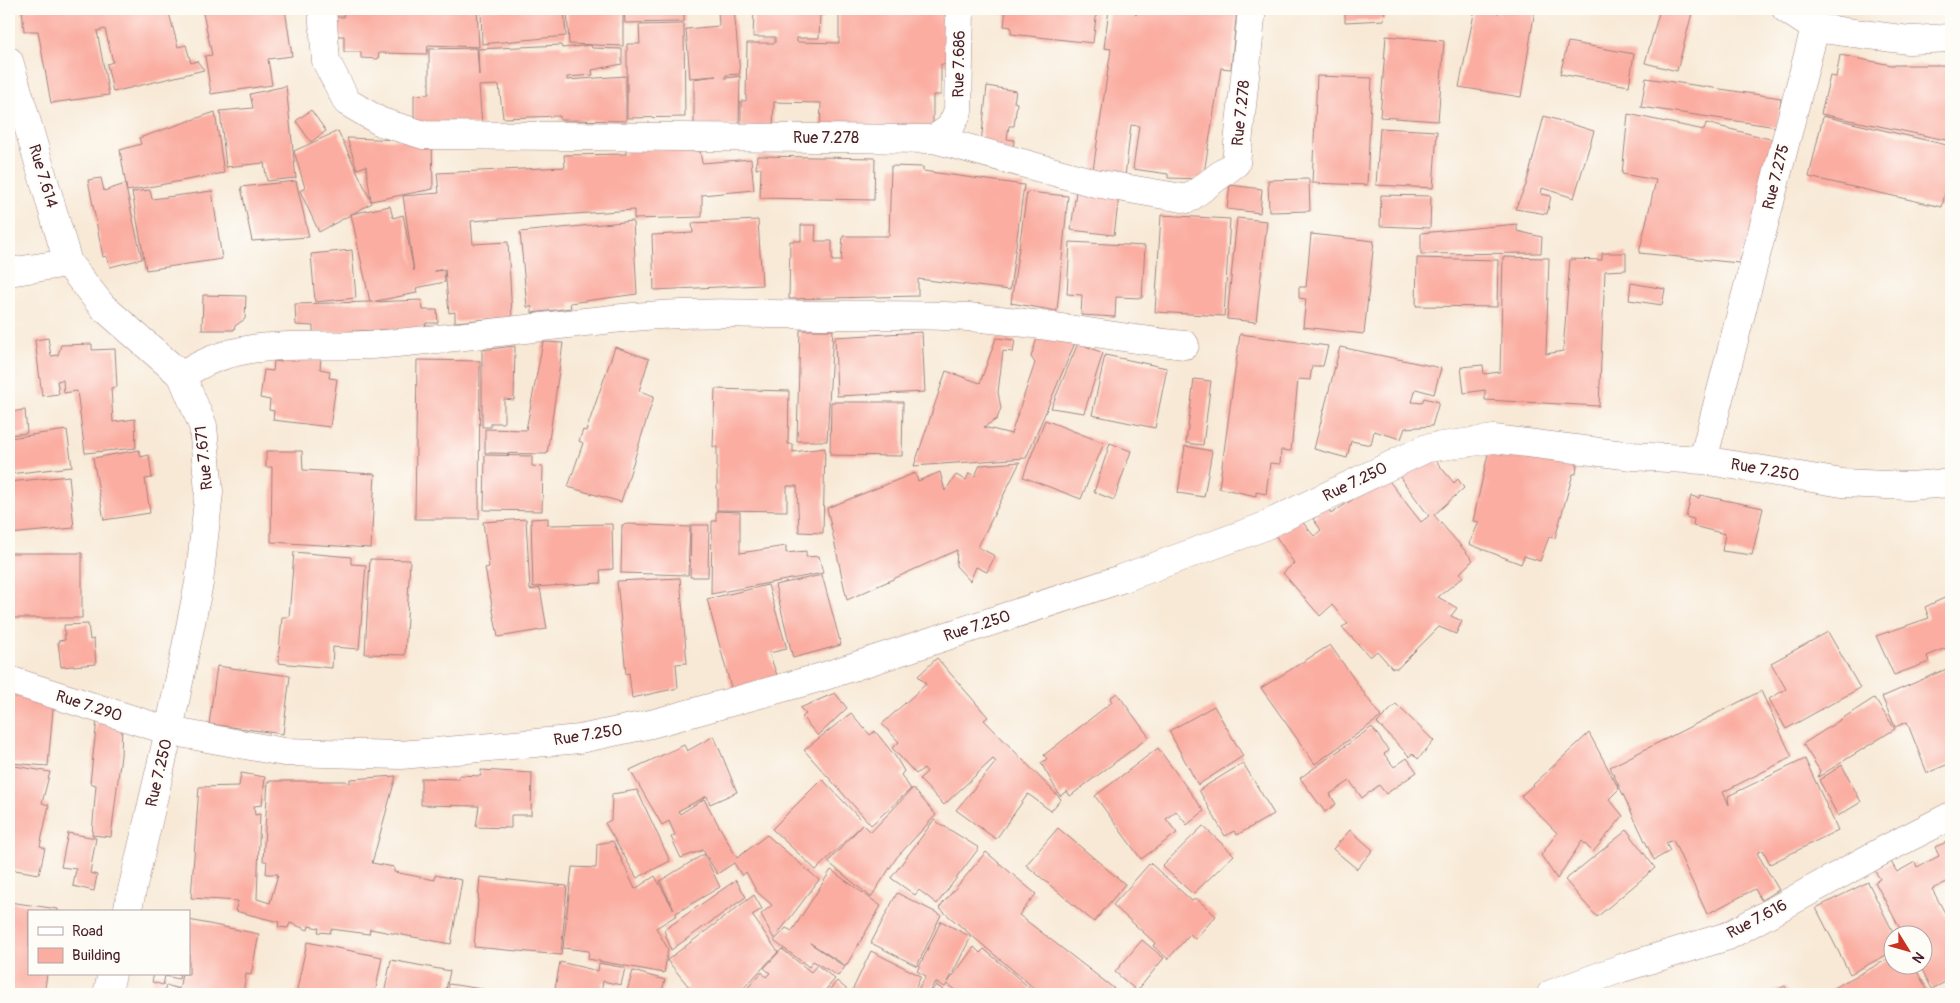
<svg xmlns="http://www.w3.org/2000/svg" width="1960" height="1003" font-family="Pangolin,sans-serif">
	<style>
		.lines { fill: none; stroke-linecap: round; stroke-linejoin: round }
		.stream { stroke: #42a9c2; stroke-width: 12 }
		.building { fill: #fbada1 }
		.minor-casing { stroke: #a18480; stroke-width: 29 }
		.minor { stroke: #fff; stroke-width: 28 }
		.labels { text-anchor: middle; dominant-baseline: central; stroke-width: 4.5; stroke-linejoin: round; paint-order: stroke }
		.street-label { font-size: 16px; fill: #4a1f2b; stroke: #fdfcf7 }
	</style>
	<rect width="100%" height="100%" fill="#fdfcf7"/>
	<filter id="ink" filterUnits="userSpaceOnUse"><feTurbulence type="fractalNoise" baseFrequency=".02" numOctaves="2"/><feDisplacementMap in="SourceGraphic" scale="10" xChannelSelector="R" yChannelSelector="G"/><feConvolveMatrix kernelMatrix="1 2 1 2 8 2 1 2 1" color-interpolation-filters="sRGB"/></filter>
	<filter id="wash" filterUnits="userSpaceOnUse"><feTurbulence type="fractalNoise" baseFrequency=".0096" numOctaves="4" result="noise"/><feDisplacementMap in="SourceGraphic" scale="20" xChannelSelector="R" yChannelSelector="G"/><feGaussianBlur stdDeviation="1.12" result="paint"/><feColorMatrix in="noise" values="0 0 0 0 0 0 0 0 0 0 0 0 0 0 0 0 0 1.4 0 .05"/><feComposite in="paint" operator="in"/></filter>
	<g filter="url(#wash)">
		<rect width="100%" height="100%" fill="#f8e9d6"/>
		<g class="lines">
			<path class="stream" d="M1951,9V11"/>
		</g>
		<g id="blocks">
			<path class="building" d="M22,9H168L178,47L186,45L191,63L197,61L204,70L113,92L107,64L113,62L105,29L97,31L109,95L51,103L38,31H24Z
				M202,9H285L292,56L268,59L272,85L211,94L205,56L212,55Z
				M343,9H477L479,47L428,45L427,54L379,53L378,59L361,58V52H344V36H335V17H344Z
				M481,9H564L566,36L482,44Z
				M567,9H623V46L569,44Z
				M624,9H684V22L625,23Z
				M734,9L740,74L726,75L725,78L740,76L739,125H694V79L716,76L690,78L686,29L719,26L718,10Z
				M754,9H826V15H820L819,38H797V42L839,43V9H951L950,65L941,64V95H933V130L820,128L821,103L774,102L773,127H741V101H746L747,43H775V37H753Z
				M1006,9H1097L1093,43L1011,34V27L1004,26Z
				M1109,9L1134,10L1136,15L1137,9H1237L1231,69L1221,68L1203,179L1168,178V174L1133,169L1139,126L1131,125L1125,177L1093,170L1111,49L1104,48Z
				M1345,9H1385L1384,20L1345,22Z
				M1475,9L1499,13L1500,9H1535L1521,97L1459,87Z
				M1660,9H1693L1677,71L1645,63Z
				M684,24L685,117L627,118V44H640L639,25Z
				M1386,36L1444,41L1438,121L1380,117Z
				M1568,42L1634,54L1629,86L1560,74Z
				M561,45L562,48L591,45L592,48L622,49V64L592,70L593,75L567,77V80L626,76V121L560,120V116L503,118L499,85L479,86L482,125H414V95L429,94V49L477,48L479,75L478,49Z
				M1840,55L1891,65H1951V141L1821,114L1830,76L1836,77Z
				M1317,76L1372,78L1367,185L1312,183Z
				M1646,78L1781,98L1777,127L1641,107Z
				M286,86L296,178L267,181L264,163L226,167L220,111L253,108L250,94Z
				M987,86L1016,91L1014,102L1017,103L1014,126H1009L1007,139L1014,140L1013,152L981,144Z
				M311,110L326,131L311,142L296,121Z
				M215,112L224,173L127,191L120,150L141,144L139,138Z
				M1628,114L1704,130L1706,123L1778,141L1767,185L1739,263L1639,253L1656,180L1622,174Z
				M1544,116L1594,131L1574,198L1542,188L1541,194L1551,196L1547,214L1515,209L1526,185Z
				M1823,116L1951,146V165L1942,207L1809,177Z
				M1380,128L1437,131L1433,188L1376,185Z
				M338,131L372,203L319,232L300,191L305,188L294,151Z
				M347,138L432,141L433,189L371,201L366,166L357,169Z
				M626,148L700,151L702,163L751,159L754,190L702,195V217L634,219V210L471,221L473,244L508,242L512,317L455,322V312L449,313L445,269L434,271L444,270L445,282L416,288L417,293L371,302L422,300L423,310H437L438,323H426L425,328L313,333V326L296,325L295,304L370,302L351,214L390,206L393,218L403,215L414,271L403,196L439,193L437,173L565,167L564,155L626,154Z
				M757,156L875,158L874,200L760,198L761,168L756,169Z
				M891,166L923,167V171L1024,185L1010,290L918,279V296L789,299L790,241H801V225H816L815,241H832V261H841L843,236H889Z
				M101,178L104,191L125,184L142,259L110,267L106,256L103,257L88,180Z
				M1309,179L1310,211L1269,212L1268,180Z
				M296,181L309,237L252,241L241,187Z
				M1230,185L1262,189L1260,213L1227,209Z
				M150,190L152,199L212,191L222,259L146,270L132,192Z
				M1076,191L1119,196L1114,235L1071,230Z
				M1027,192L1068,196L1057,311L1011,303Z
				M1381,195L1431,196L1430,228L1380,226Z
				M1161,215L1230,219L1224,316L1155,312Z
				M1237,218L1267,221L1256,322L1227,319Z
				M758,220L762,285L654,290L652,235L693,233L692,223Z
				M633,221L637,294L570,303L571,308L532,313V307H527L520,232Z
				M1517,224V231L1542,237L1541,253L1421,254V233Z
				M1311,234L1374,241L1364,334L1303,327L1306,299L1299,298V287H1306Z
				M1070,242L1145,246L1142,298L1116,297L1115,317L1081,315L1082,295L1067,294Z
				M352,250L356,298L315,302L311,254Z
				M1602,253H1626V270L1605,271L1599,406L1485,400V390L1464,393L1461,367L1483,365L1484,374L1500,372L1503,257L1549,258L1546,354L1563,351L1570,259L1602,260Z
				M1417,258L1498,260L1497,307L1416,306Z
				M1631,283L1665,289L1662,305L1629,300Z
				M203,295L246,296L245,319L235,326L234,330H202Z
				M800,330H833L827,441H797Z
				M922,332L925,392L837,396L835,337Z
				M1240,334L1328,346L1323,366H1312L1310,380L1298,379L1291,451L1281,450L1280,464L1270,463L1266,494L1256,492V496L1219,488Z
				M48,338L51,356L58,355L61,345L92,344V350L115,349L117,387L111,388L113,422L135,419L136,448L85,453L77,391L64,393L63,380L57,381L59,394L42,396L35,340Z
				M996,338L1015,340L1013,352L1003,351L998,392L1001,408L997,419L984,427L1011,434L1035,363L1031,357L1037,338L1075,343L1026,458L914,466L946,371L980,383Z
				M543,342L563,343L547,454L485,453V429L526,430Z
				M1078,343L1103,353L1084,413L1051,408Z
				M515,346L514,400L504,399V423H491V427H482V350Z
				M615,347L649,359L639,391L654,396L621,502L568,487L583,443L579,441L583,430L586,431Z
				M1340,347L1441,368L1434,394L1416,389L1412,402L1422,403L1424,398L1439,402L1432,426L1405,428L1401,439L1374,431L1371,445L1351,441L1347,458L1314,449Z
				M282,351L321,357L320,369L330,371L329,378L337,379L330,427L273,420L274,411L269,410L270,400L260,398L264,370L273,371L274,361L281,362Z
				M1105,355L1167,368L1155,428L1092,415Z
				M417,360L480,361L479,519H415Z
				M1194,379L1211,381L1203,445L1186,443Z
				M715,389L789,391L788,444H793V452L825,448L823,533L799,532L797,486H787V511L717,510V447H713Z
				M831,402H903L902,456L830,455Z
				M25,410L27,433L9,435V412Z
				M1045,420L1104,443L1081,499L1023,477Z
				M67,430L72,467L9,474V438Z
				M1110,443L1131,451L1114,500L1094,492Z
				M1490,445L1578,454L1576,474H1573L1555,538L1549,537L1540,561L1524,556L1521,564L1469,544L1479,522L1473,521Z
				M1185,446L1212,451L1204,497L1178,493Z
				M139,450L141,457L149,455L152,478L145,479L150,513L104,520L93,458Z
				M266,451H302L303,470L375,474L371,548L271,542L272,467H266Z
				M485,455L532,456V466L543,467L542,511L484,510Z
				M1431,455L1454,483L1458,479L1464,488L1434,515L1473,560L1460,573L1463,577L1438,597L1457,608L1451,616L1462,621L1456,634L1439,627L1398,668H1392L1377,651L1370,657L1342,627L1348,624L1332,605L1320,616L1283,573L1294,563L1275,535L1300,519L1314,536L1321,530L1313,519L1317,516L1315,512L1328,508L1331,514L1386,477L1421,522L1429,516L1399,476Z
				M1020,462L978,547L995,556L987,572L976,567L970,581L956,566L957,550L847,600L827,508L915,473L918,481L940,472L945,491L956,475L966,480L969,473L975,476L980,465Z
				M69,476L74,528L9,534V482Z
				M1700,495L1763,508L1752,555L1722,551L1725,534L1693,526L1694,519L1686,517L1691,496L1699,498Z
				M716,511L740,512V553L786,546V553L806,551V557L819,556L823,573L711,594L712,521H716Z
				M548,518V525L612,524L613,569L600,570L601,583L533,587L531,519Z
				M526,519L530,590L540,588L547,629L498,637L485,568L489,567L483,522Z
				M629,524L690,527L688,575L621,573L622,525Z
				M691,525H709L708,577H690Z
				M294,552L351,557V564L366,565L359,649L333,647L332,668L278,663L282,617H289Z
				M9,553H82V618H9Z
				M370,559L410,560L405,655L365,654Z
				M822,575L841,645L793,658L775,585Z
				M680,578L687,663L676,664L678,688L632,698L629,673L626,674L617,581Z
				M768,585L787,649L769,653L777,675L732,691L707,599Z
				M1951,595V652L1947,654L1946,648L1927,656L1929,662L1894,675L1876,636L1929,618L1925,607Z
				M88,624L90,640L94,639L96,664L61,667L58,641L65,640L64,625Z
				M1828,632L1860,688L1786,729L1769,699L1786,689L1771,663Z
				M1330,645L1381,717L1315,764L1261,688Z
				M937,658L988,717L984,720L1061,799L1051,811L1028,794L996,839L956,810L996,762L993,759L944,805L919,779L927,772L924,768L916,774L892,748L899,742L882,724L926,684L918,676Z
				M217,666L290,676L283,734L209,724Z
				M1951,667V763L1927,773L1907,722L1895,727L1882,697Z
				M1761,691L1792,757L1723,792L1729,805L1728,796L1805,759L1838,830L1770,864L1763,850L1757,853L1779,890L1761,900L1755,889L1707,914L1673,840L1666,843L1670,851L1654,860L1610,767Z
				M9,693L54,697L48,766L9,763Z
				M835,693L847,708L818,736L802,717L806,714L800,708Z
				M1117,693L1149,737L1070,796L1067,791L1060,796L1041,763L1047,759L1044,755L1112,702L1110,698Z
				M1874,698L1895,729L1818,777L1820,771L1803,744Z
				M1396,704L1434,741L1418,759L1412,753L1410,757L1377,723Z
				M1214,706L1243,756L1198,785L1169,731Z
				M851,713L870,735L875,731L895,756L904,771L901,775L911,789L871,825L804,750Z
				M97,720L122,723L121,755L111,837L92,835L96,785L90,783Z
				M1372,727L1389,751L1384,754L1394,767L1407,758L1417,772L1386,794L1379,785L1362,798L1350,781L1330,794L1336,804L1325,812L1300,778Z
				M1589,733L1619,789L1609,799L1623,816L1593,852L1582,841L1557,879L1541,855L1557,833L1521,796Z
				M714,736L737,792L710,804L707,796L678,811L680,814L704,799L737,858L767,835L819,880L774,939L761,914L772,905L757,892L746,872L742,876L734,863L717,874L703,850L681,858L671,837L675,835L669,821L662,825L630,770L684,745L687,751Z
				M1158,748L1204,811L1187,825L1176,811L1166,819L1177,833L1141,859L1095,796Z
				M1243,763L1274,814L1237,835L1234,831L1225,836L1199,790Z
				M9,765L50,772L42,803L49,805L40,846L45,848L39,874L9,869Z
				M1842,765L1861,802L1838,816L1819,780Z
				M481,770L532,773L531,815H511V828L476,827L479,806L421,805V778L459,779V775L481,776Z
				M241,773L265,777L262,805L254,806L255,815L260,814L257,899L270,903L278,874H266L267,861H263L268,781H346L350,784V779L396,776L372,863L394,867V872L435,880V875L462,880L451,944L370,929L369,934L331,929L330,933L318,932L319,928L309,926L308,930L290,923L288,928L278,927L279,922L235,911L238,901L191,898L199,787L239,786Z
				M822,779L864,823L816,870L772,829Z
				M913,788L936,815L897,857L871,897L828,862L863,824L871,832Z
				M637,790L670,861L637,878L605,823L611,820L612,794Z
				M934,820L979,848L937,904L919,890L915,895L891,878Z
				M1203,826L1234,855L1193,894L1162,866Z
				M1058,828L1125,884L1094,922L1026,865Z
				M1350,830L1373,850L1357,869L1333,849Z
				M1627,830L1655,868L1597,917L1565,880Z
				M68,833L96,838L90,873L97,875L94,891L73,886L76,869L61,867Z
				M1951,840V880L1932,889L1951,924V979L1932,989L1920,966H1922V936H1904L1875,882L1880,879L1875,871L1891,862L1897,872L1915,862L1917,867L1939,856L1935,847Z
				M613,841L635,889L655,876L674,910L660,881L704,854L720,887L676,913L677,915L656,928L668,949L664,973L588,959L589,951L563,948L572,867L596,868L597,844Z
				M986,852L1036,894L1019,915L1116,990L1113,993L1119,992L1122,994H1041L939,908Z
				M1150,863L1192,901L1196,898L1216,916L1195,939L1190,934L1168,959L1153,946L1155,943L1113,905Z
				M831,870L881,906L846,966L810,943L845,967L838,976L813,961L809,967L774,941L786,928L792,931Z
				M480,877L567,886L561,955L474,947Z
				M736,880L746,897L671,950L664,930Z
				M1868,882L1895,936H1892V952L1850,974L1816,908Z
				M897,893L941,915L917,966L871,943Z
				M754,895L762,909L752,915L778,952L738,994H683L682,993L689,987L667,960Z
				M9,902L58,909V912H29V974H47L44,994L9,992Z
				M189,920L259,934L251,975L246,974L243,994H164L166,985L179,989L182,974H189Z
				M941,921L971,937L947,984L974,947L980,953L984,949L1031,989L1027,994H960L947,984L945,987L935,982L928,994H915L926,976L917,971Z
				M1142,940L1164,958L1137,991L1115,972Z
				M307,942L382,957L375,994H296Z
				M782,949L811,972L817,965L835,979L822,994H742L762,972L766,977L770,973L764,968Z
				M871,951L921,976L913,994H826L837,981L851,993Z
				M1892,957V966H1914L1929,993L1822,994Z
				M391,960L450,971L445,994H384Z
				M560,962L598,971L599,963L625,968L621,985L603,981L601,994H554Z
				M633,971L665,980L661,994H626Z
				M154,974H180L179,979L165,976L163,985L152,982Z
				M449,984L508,993V994H447Z
				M936,985L949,994H929Z
				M1785,986L1789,994H1768Z
				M1951,987V994H1937Z"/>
		</g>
	</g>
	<g filter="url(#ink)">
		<use href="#blocks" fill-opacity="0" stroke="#a18480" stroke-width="1"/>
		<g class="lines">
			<defs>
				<path id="minor" d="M322,9L326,61L347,102L381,122L424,135L934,139L1095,183L1188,199L1236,163L1252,9
					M1786,9L1815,28
					M9,61L68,263L102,306L182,376L203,426L209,492L199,583L169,731L127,912
					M934,139L950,128L958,111L960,9
					M9,272L68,263
					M182,376C242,333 316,350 385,344C468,337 550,325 633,317C695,311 759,314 821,315C870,315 920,314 968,317C1041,322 1113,338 1185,345
					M1703,460L1815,28L1909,40L1951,38
					M9,680L169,731L284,752L401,755L580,739L651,724L822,677L1121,579L1260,528L1427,448L1494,439L1632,456L1703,460L1842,483L1909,486L1951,483
					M107,994L112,974
					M1551,994L1622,968L1728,936L1886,849L1951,816"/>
			</defs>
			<use href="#minor" class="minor-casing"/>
			<use href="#minor" class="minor"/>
		</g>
	</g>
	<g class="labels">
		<g class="street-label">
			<text transform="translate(959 64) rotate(-89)">Rue 7.686</text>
			<text transform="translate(1241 113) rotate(-84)">Rue 7.278</text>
			<text x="826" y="138">Rue 7.278</text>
			<text transform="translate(43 176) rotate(73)">Rue 7.614</text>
			<text transform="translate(1776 177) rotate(-76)">Rue 7.275</text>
			<text transform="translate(204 458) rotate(-96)">Rue 7.671</text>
			<text transform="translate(1765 470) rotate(10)">Rue 7.250</text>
			<text transform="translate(1355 482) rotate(-26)">Rue 7.250</text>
			<text transform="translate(977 626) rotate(-18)">Rue 7.250</text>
			<text transform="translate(89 706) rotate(18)">Rue 7.290</text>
			<text transform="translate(588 735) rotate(-9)">Rue 7.250</text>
			<text transform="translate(159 773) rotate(-77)">Rue 7.250</text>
			<text transform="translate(1757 919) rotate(-28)">Rue 7.616</text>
		</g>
	</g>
	<rect width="1960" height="1003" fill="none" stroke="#fdfcf7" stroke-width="30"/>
	<rect x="28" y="910" width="162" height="65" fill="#fdfcf7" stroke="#b5a4a5"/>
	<rect x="38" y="927" width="25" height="8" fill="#ffffff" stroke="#b5a4a5"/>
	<text x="72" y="936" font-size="15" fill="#4a1f2b">Road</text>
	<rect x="38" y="948" width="25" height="15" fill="#fbada1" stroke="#b5a4a5"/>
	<text x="72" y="960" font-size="15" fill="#4a1f2b">Building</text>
	<g transform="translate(1908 950) rotate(127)"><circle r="24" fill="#fdfcf7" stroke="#b5a4a5"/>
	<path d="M0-4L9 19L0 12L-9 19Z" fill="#c8321e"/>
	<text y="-8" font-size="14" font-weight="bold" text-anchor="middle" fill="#4a1f2b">N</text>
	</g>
</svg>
